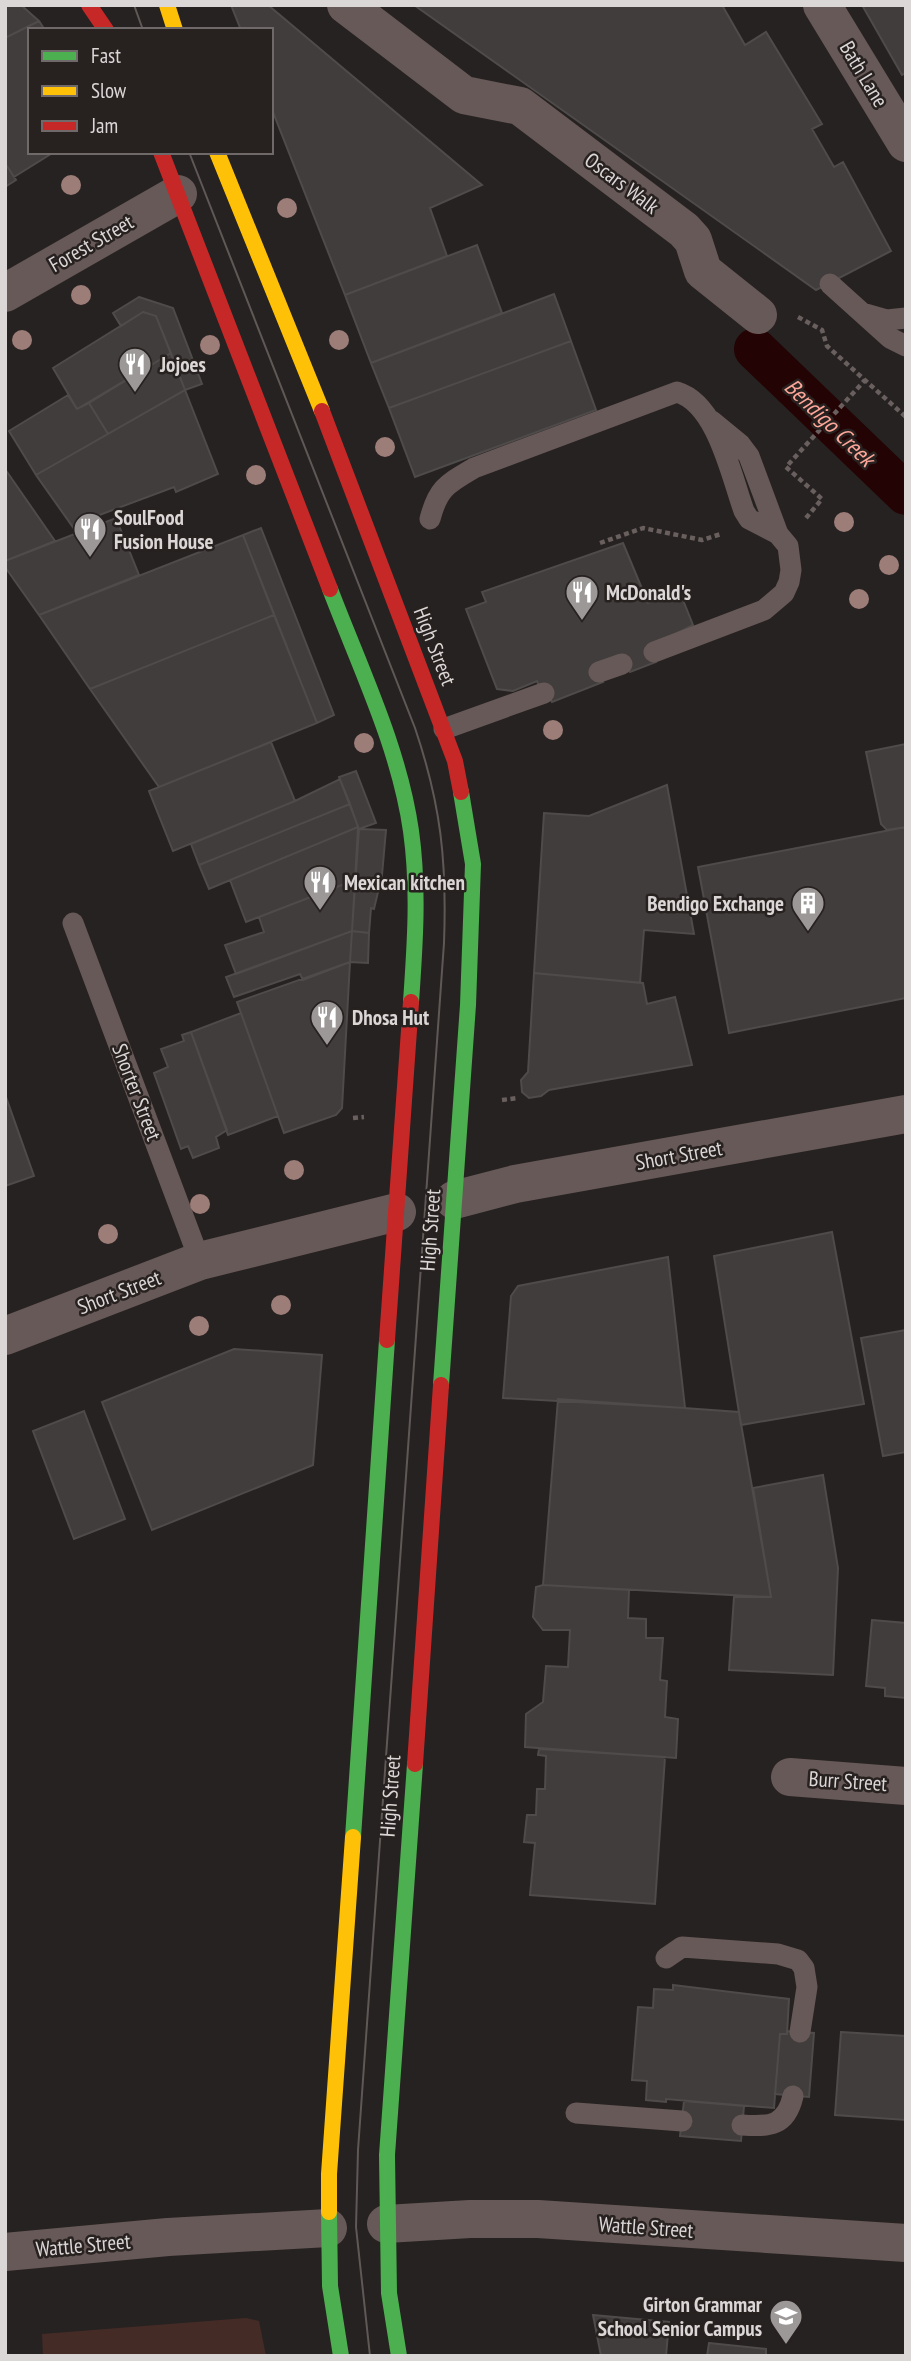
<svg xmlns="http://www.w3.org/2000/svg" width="911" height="2361" font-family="'PT Sans Narrow',sans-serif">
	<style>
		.green { fill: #452b26 }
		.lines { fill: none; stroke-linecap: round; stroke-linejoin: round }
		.canal { stroke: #230303; stroke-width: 42 }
		.building { fill: #403d3c; stroke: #4e4b4a; stroke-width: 2 }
		.path { stroke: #685f5e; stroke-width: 4.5; stroke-dasharray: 5 3.5; stroke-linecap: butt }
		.lane { stroke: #675957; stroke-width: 21 }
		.street { stroke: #675957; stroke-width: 38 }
		.fast { stroke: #4caf50; stroke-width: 16 }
		.slow { stroke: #ffc107; stroke-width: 16 }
		.jam { stroke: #c62828; stroke-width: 16 }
		.tram { stroke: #5f5857; stroke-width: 2 }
		.tree { fill: #9d7d78 }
		.labels { text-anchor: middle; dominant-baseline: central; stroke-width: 5; stroke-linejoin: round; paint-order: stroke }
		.street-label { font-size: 21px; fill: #dcd7d7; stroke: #272120 }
		.poi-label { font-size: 21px; font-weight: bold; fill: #dcd7d7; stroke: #272120; text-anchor: start }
		.water-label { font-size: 23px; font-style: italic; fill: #fda699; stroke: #272120 }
	</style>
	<rect width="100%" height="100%" fill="#262221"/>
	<path class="green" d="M246,2318L259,2321L266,2356H43L42,2334Z"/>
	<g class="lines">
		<path class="canal" d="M755,349L906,494"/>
	</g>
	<path class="building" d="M21,5L39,21L5,38V6Z
		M231,5H268L482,185L430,208L447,256L345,295L271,107V30H241Z
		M414,5H722L745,45L766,32L822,124L812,129L834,167L843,162L891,251L816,290Z
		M862,5H906V73L902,75Z
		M39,21L45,30H30V152H54L14,177L5,163V38Z
		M5,163L16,180L5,187Z
		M477,245L502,313L371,363L345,295Z
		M554,294L571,341L389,408L371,363Z
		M139,297L173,308L202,384L185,390L156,316L143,312L121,326L113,313Z
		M143,312L156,316L171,353L77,409L53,368Z
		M571,341L596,410L415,477L389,408Z
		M171,353L185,390L108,434L89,403Z
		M185,390L218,474L176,492L174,487L94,517L97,525L77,533L36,475Z
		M68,395L77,409L89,403L108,434L36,475L9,431Z
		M5,469L55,541L5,561Z
		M116,518L139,575L39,615L5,567V561Z
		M261,528L334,715L317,723L243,535Z
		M243,535L274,615L90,689L39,615Z
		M623,543L648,603L679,590L693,625L650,647L656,662L630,672L623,656L596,667L603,682L552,702L545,687L540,689L537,681L513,691L497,689L466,609L486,602L482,592Z
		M274,615L317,723L159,787L90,689Z
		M271,742L295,801L173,851L149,791Z
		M906,744V827L887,830L881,824L866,752Z
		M356,771L376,823L359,829L339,777Z
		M340,779L350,804L199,865L191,844L295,801Z
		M667,785L694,934L644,930L640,983L534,973L544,813L589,816Z
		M350,804L358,827L209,889L199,865Z
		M358,827L355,880L246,922L230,880Z
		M906,827V998L729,1033L698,867Z
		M359,829L386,830L382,875L374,909L371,908L369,933L352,931Z
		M355,880L352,931L236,974L225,945L264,932L259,917Z
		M352,931L350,962L303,980L300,974L234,997L226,977Z
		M352,931L369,933L368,963L350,962Z
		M350,962L342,1108L336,1115L284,1133L237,1002Z
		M534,973L643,983L647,1004L675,997L692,1065L549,1090L541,1096L529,1098L522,1092L521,1080L528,1072Z
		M241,1013L278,1116L228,1135L191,1032Z
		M191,1032L227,1130L216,1137L219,1148L193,1158L188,1146L181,1149L154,1073L168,1067L161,1049L184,1041L182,1035Z
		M6,1097L34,1176L5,1186V1097Z
		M832,1232L864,1404L741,1425L714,1256Z
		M668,1257L685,1408L503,1398L511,1296L518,1286Z
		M906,1330V1452L883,1456L861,1338Z
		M234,1349L322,1355L313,1465L152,1530L102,1402Z
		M558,1399L739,1412L771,1597L543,1585Z
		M84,1411L125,1519L74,1539L33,1431Z
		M823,1475L838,1568L833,1675L729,1670L734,1597H771L753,1488Z
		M543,1585L629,1590L628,1618L646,1619V1638H663L660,1680L667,1681L665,1717L678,1719L676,1758L525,1747L526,1714L543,1702L546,1666L568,1667L570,1630H543L533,1617L536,1587Z
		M872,1620L906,1623V1698L885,1696V1688L866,1686Z
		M539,1749L665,1757L655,1904L530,1895L535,1843L524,1842L527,1815H536L537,1789H545L546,1756L538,1755Z
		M673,1985L789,1999L787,2034H780L774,2108L666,2099V2102L646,2100L647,2081L632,2080L638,2007L653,2008L654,1989L673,1990Z
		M787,2031L814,2033L809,2097L775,2094L780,2034H787Z
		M841,2032L906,2036V2120L835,2115Z
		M684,2101L744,2106L741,2141L680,2136Z
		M593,2315L669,2322L666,2356H601Z
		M709,2343L766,2349V2356H707Z"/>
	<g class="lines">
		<path class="path" d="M798,317L822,330L827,346L906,417
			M806,518L822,499L786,467L865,380
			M600,543L643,528L702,540L721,534
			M502,1100L518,1098
			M353,1118L364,1117"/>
		<path class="lane" d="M830,284L890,338L906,346
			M866,314L887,320L906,318
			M430,519C438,488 447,484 474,468L677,392C717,404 731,475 744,511L749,519L778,534
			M654,652L764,610L784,593L789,582L791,570L788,546L778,534L749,456L740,444L712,421
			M599,672L622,664
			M444,729L544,693
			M73,923L200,1261
			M666,1958L682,1947L778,1954L798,1960L804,1968L807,1987L800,2032
			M576,2113L682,2121
			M742,2125C770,2127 786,2126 793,2096"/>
		<path class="street" d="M346,5L464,95L520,106L684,230L693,240L703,271L758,315
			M822,5L906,143
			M5,293L178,194
			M454,1200L515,1184L906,1114
			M5,1336L200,1261L397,1212
			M790,1777L906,1786
			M386,2224L470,2219H538L906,2243
			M5,2252L168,2237L328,2228"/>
		<path class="fast" d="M330,589C360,668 399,747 411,831C419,888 415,945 411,1002
			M441,1385L468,1005L473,864L461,792
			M353,1837L387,1340
			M329,2212L330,2286L341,2356
			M399,2356L389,2293L387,2155L415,1764"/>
		<path class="slow" d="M167,5L175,30
			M217,152L322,411
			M329,2212V2174L353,1837"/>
		<path class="jam" d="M89,5L106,30
			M161,152L330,589
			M322,411L455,761L461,792
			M387,1340L411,1002
			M415,1764L441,1385"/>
		<path class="tram" d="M134,5L143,30
			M189,152L415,728C441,805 447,861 444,943L358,2150L356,2227L370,2356"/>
	</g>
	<g class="tree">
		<circle cx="71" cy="185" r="10"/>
		<circle cx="287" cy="208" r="10"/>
		<circle cx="81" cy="295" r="10"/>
		<circle cx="22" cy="340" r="10"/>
		<circle cx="339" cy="340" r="10"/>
		<circle cx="210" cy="345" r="10"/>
		<circle cx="385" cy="447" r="10"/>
		<circle cx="256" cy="475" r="10"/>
		<circle cx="844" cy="522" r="10"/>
		<circle cx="889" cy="565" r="10"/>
		<circle cx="859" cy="599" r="10"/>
		<circle cx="553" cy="730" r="10"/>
		<circle cx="364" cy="743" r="10"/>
		<circle cx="294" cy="1170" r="10"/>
		<circle cx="200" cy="1204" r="10"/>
		<circle cx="108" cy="1234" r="10"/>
		<circle cx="281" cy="1305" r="10"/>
		<circle cx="199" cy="1326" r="10"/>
	</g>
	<defs>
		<symbol id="restaurant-pin" viewBox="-11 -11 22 30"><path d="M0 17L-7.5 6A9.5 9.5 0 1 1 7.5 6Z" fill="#9c9897" stroke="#272120"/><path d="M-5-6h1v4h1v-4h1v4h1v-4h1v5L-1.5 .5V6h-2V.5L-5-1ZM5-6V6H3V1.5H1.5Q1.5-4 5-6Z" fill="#fff"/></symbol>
		<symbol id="building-pin" viewBox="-11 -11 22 30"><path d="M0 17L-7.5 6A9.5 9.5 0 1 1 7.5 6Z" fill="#9c9897" stroke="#272120"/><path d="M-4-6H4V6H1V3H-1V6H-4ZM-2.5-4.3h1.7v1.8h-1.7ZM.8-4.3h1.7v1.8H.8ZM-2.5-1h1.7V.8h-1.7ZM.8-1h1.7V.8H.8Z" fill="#fff"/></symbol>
		<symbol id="school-pin" viewBox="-11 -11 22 30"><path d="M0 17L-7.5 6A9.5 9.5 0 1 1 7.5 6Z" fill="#9c9897" stroke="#272120"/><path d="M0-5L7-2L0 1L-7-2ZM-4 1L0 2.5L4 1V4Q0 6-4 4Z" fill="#fff"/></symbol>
	</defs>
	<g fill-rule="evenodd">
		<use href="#restaurant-pin" x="116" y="345" width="38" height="52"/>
		<use href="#restaurant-pin" x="71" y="510" width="38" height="52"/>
		<use href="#restaurant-pin" x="563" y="573" width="38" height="52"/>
		<use href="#restaurant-pin" x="301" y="863" width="38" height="52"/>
		<use href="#building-pin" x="789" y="884" width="38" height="52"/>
		<use href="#restaurant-pin" x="308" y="998" width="38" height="52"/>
		<use href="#school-pin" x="767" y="2297" width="38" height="52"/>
	</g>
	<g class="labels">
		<g class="street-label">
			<text transform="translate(864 74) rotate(59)">Bath Lane</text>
			<text transform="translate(622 183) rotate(37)">Oscars Walk</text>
			<text transform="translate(91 243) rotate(-30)">Forest Street</text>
			<text transform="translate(435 646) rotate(69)">High Street</text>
			<text transform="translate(137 1092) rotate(69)">Shorter Street</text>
			<text transform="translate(679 1155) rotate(-10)">Short Street</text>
			<text transform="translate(430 1230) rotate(-86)">High Street</text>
			<text transform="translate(119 1292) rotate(-21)">Short Street</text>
			<text transform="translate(848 1781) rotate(4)">Burr Street</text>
			<text transform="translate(390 1796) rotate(-86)">High Street</text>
			<text transform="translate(646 2227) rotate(4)">Wattle Street</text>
			<text transform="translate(83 2245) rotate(-5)">Wattle Street</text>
		</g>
		<g class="poi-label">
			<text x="160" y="364">Jojoes</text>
			<text x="114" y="517">SoulFood<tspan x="114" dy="24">Fusion House</tspan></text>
			<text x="606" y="592">McDonald's</text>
			<text x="344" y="882">Mexican kitchen</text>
			<text x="784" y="903" text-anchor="end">Bendigo Exchange</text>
			<text x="352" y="1017">Dhosa Hut</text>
			<text x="762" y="2304" text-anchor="end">Girton Grammar<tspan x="762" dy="24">School Senior Campus</tspan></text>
		</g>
		<g class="water-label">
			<text transform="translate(830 422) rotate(44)">Bendigo Creek</text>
		</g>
	</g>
	<rect width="911" height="2361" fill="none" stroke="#dcd7d7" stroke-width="14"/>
	<rect x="28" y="28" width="245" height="126" fill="#272120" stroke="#6f6a69" stroke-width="2"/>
	<rect x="42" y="51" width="35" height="10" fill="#4caf50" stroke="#6f6a69" stroke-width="2"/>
	<text x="91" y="63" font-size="21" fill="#dcd7d7">Fast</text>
	<rect x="42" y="86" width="35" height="10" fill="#ffc107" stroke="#6f6a69" stroke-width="2"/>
	<text x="91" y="98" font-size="21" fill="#dcd7d7">Slow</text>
	<rect x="42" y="121" width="35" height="10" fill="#c62828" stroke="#6f6a69" stroke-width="2"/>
	<text x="91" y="133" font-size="21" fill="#dcd7d7">Jam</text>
</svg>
